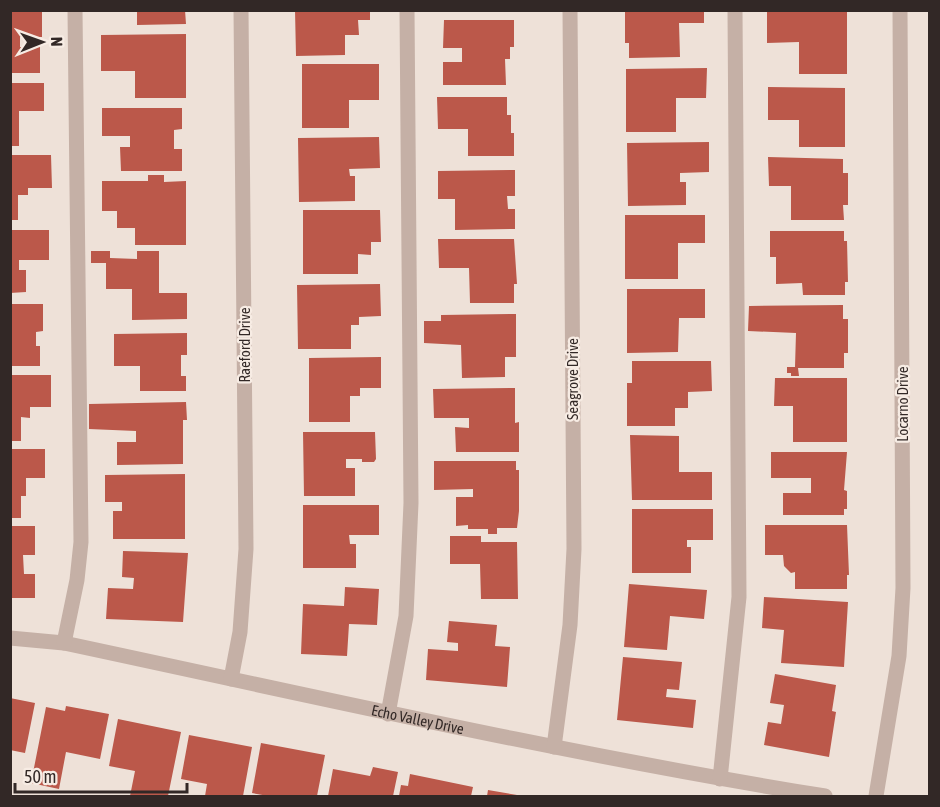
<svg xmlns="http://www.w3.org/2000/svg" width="940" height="807" font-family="'Asap Condensed',sans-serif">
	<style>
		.building { fill: #bb584a }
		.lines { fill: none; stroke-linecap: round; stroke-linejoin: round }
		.minor { stroke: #c5b0a6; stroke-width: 15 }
		.labels { text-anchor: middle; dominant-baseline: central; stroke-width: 4.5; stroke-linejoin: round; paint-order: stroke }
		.street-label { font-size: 15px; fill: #322826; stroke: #f7ece4 }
	</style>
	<rect width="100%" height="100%" fill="#eee1d8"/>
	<path class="building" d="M10,10H42V37H20V47H40V73H10Z
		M137,10H185L186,24L137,25Z
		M295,10H370V20H358L359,35H345V55L296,56Z
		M625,10H704V23H679L680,57L629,58V43H625Z
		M847,10V74H799V42L767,43V11Z
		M444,20H514V47H510V59H505L506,85H443V62H462V48H443Z
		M186,34V98H135V71H101V35Z
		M302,64H379V100H349V128H302Z
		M707,68L706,98H676V132H626V69Z
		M10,83H44V111H19V146H10Z
		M768,87L845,88V147H799V120H768Z
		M437,97H507V115H511V133H514V156H468V129H438Z
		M102,108H182V129L174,130V149H182V171H121L120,147H130V136H102Z
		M379,137L380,168L349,169L350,176H355V201L299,202L298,138Z
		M709,142V172L680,173V182H686V205L628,206L627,143Z
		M10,155H51L52,188H28V195H18V220H10Z
		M768,157L843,159V173H848V205H843L844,220H791V186H769Z
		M515,170V196H507L508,209H515V229L455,230V199H438V171Z
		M148,175H164V182L186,181V245H135V228H117V211H102V181H148Z
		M303,210H380L381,242H371V255L358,254V274H303Z
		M625,215H705V243H678V279H625Z
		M10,230H49V260H19V270H26V292L10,293Z
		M770,231H844V241H847L848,282H845V295H803L802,283L776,284V257H770Z
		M438,239H514L517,284H514V303H470L469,268H439Z
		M91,251H110V258L137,259V251H159V293H187V319L132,320V289H106V263H91Z
		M380,284L381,316L359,317V325H351V349H298L297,285Z
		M627,289H705V318H679L678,352L627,353Z
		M10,304H43V331L36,332V346H40V366H10Z
		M843,305V319H848V353H844V368H798L799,376H791V373H787V367H795L796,333L748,331L749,306Z
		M516,314V357H505V377L462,378L461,345L424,343V321H441V315Z
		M187,333V355H181V376H186V391H140V366H114V334Z
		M381,357V388H360V396H350V422H309V358Z
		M632,361H711L712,391L688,392V408H675V426H627V383H632Z
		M10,375H51V407H30V418L21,417V441H10Z
		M775,378H847V442H793V406H774Z
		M515,388V423L519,422V452H456L455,427L469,428V418H434L433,389Z
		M186,402L187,420H183V464L117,465V442H136V431L89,429V404Z
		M303,432H375L376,459L374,462H362V459H346V468H355V496H304Z
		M630,435L679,436V472H712V500H632Z
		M10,449H45V478H26V496H21V518H10Z
		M771,452H847L844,490L847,491V509H844V515H783V493H811V478H771Z
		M434,461H516V470H519V511L517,528H497V534H488V529H468V525L456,526V497H473V489L434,490Z
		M185,474V539H113V511H122V502H105V475Z
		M303,505H379V535H349L350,544H356V568H303Z
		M632,509H713V540H687V547H691V573H632Z
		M765,525H847L849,575H847V589H795V572L791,573L784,566L783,555H765Z
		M10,526H35V555H23L24,574H35V598H10Z
		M450,536H481V542H517L518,599H481L480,564H450Z
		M123,551L188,553L183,622L106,619L108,588L133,589L134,578L122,577Z
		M629,584L707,590L704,619L670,616L667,650L624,647Z
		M345,587L379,589L377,625L349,624L347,656L301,654L303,604L344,606Z
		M764,597L848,602L844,667L781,663L784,630L762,628Z
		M449,621L497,625L495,646L510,647L507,687L426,680L428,649L458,651V643L447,642Z
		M623,657L682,662L679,690L667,689L666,697L696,700L693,728L617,720Z
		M775,674L836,685L832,711L836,712L829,757L764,745L768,722L781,724L784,705L770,703Z
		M10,698L35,703L25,753L10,750Z
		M66,706L109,714L100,759L66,752L59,789L31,783L46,707L65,711Z
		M118,719L181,732L168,796H130L135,771L109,766Z
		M189,735L252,747L243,796H205L207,784L181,779Z
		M261,743L325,755L317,796H268L252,793Z
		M373,767L398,772L393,796H328L333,769L370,776Z
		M410,774L473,787L471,796H399L401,785L408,786Z
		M488,790L517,795V796H487Z"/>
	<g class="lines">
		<g class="minor">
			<path id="s1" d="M10,638L64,643C317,697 570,755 825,796"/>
			<path d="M64,643L77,580L81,542L75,10"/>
			<path d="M231,679L240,632L246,549L241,10"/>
			<path d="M388,714L406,616L411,503L407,10"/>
			<path d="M554,747L570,625L574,549L570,10"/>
			<path d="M720,779L739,597L735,10"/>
			<path d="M876,796L899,656L903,588L900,10"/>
		</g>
	</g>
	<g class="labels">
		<g class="street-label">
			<text transform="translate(244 345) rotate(-90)">Raeford Drive</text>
			<text transform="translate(572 379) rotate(-90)">Seagrove Drive</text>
			<text transform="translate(902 404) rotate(-90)">Locarno Drive</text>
			<text stroke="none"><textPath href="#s1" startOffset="416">Echo Valley Drive</textPath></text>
		</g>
	</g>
	<rect width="940" height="807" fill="none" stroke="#322826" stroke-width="24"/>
	<g transform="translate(42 42) rotate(89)" stroke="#f7ece4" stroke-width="4.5" paint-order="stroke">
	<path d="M0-4.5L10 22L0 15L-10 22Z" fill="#322826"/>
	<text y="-9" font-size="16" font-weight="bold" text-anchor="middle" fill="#322826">N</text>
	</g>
	<path d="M15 783v9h172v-9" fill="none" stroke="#322826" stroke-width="3"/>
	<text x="24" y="783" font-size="18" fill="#322826" stroke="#f7ece4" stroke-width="4.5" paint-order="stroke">50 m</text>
</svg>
